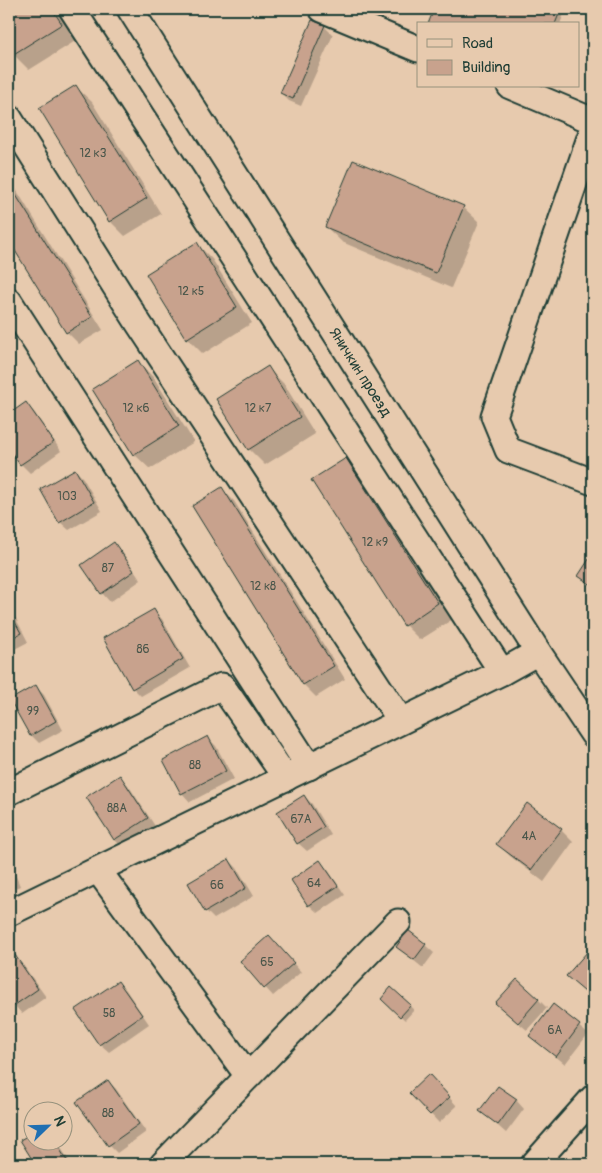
<svg xmlns="http://www.w3.org/2000/svg" width="602" height="1173" font-family="Pangolin,sans-serif">
	<style>
		.shadow { fill: #0003 }
		.building { fill: #c8a28d; stroke: #1f3d34 }
		.lines { fill: none; stroke-linecap: round; stroke-linejoin: round }
		.minor-casing { stroke: #1f3d34; stroke-width: 29 }
		.minor { stroke: #e7caae; stroke-width: 25 }
		.labels { text-anchor: middle; dominant-baseline: central; stroke-width: 4.5; stroke-linejoin: round; paint-order: stroke }
		.number-label { font-size: 12px; fill: #49564a }
		.street-label { font-size: 15px; fill: #1f3d34; stroke: #e7caae }
	</style>
	<rect width="100%" height="100%" fill="#e7caae"/>
	<filter id="ink" filterUnits="userSpaceOnUse"><feTurbulence type="fractalNoise" baseFrequency=".02" numOctaves="2"/><feDisplacementMap in="SourceGraphic" scale="10" xChannelSelector="R" yChannelSelector="G"/><feConvolveMatrix kernelMatrix="1 2 1 2 8 2 1 2 1" color-interpolation-filters="sRGB"/></filter>
	<g filter="url(#ink)">
		<path class="shadow" d="M9,9H57L77,40L29,70L13,54L9,47Z
			M435,9H566L560,24H429Z
			M312,21L324,26L333,35L301,106L289,101L281,93Z
			M76,87L92,102L161,214L125,236L110,221Z
			M9,178L103,330L79,344L67,332L9,239Z
			M463,207L479,222L451,288L342,242L326,227Z
			M197,244L212,259L252,323L203,354L187,338L147,274Z
			M138,362L154,378L194,442L150,469L134,454Z
			M268,368L284,384L315,434L265,465L249,449Z
			M26,404L34,412L61,451L30,473L21,464L9,446V416Z
			M346,459L362,475L453,619L420,640L405,625Z
			M75,470L83,478L102,511L69,530L60,522Z
			M222,489L234,501L345,679L316,697L304,685L194,507Z
			M114,544L122,552L141,580L110,602L102,593Z
			M9,605L28,642L9,652Z
			M153,610L162,619L190,668L141,696L133,688Z
			M36,687L44,695L63,730L39,743L31,735Z
			M208,738L216,746L234,779L190,802L182,793L165,760Z
			M120,776L128,785L155,826L123,848L115,840L87,798Z
			M304,796L312,804L331,835L307,851L298,843Z
			M561,830L573,842L544,882L510,856L498,844Z
			M9,859L20,886L9,891Z
			M229,860L237,868L254,896L214,919L206,911Z
			M320,862L328,870L345,895L318,913L309,905Z
			M277,945L301,972L273,996L241,961Z
			M425,945L434,953L423,968L397,947Z
			M588,952L593,957V999L576,984Z
			M15,957L23,965L46,997L22,1014L9,999V961Z
			M118,982L126,990L149,1024L109,1052L100,1044L77,1011Z
			M391,989L414,1010L405,1020L382,999Z
			M539,1000L547,1008L527,1030L505,1012Z
			M554,1006L588,1034L565,1064L531,1036Z
			M108,1081L116,1089L146,1132L117,1153L109,1145Z
			M437,1084L457,1106L439,1123L411,1093Z
			M516,1100L524,1109L506,1133L481,1111Z
			M32,1134V1140H56L71,1164H37L22,1140Z"/>
		<path class="building" d="M9,9H52L62,24L12,55L9,49Z
			M434,9H561L555,24H428Z
			M312,20L325,25L293,99L280,93Z
			M76,85L147,198L109,222L39,108Z
			M353,160L464,206L436,273L325,227Z
			M9,184L92,317L66,333L9,241Z
			M197,242L237,307L186,339L146,274Z
			M138,360L179,426L133,455L92,389Z
			M268,366L300,417L248,450L216,399Z
			M26,402L54,442L20,465L9,449V414Z
			M346,458L438,603L404,626L311,480Z
			M75,469L94,502L59,523L40,489Z
			M222,487L334,666L303,685L192,506Z
			M114,542L134,571L101,594L81,565Z
			M593,553V586L578,576Z
			M154,609L183,659L132,689L103,638Z
			M9,611L21,633L9,640Z
			M36,685L56,721L30,736L10,700Z
			M208,736L226,771L181,794L163,760Z
			M120,775L148,818L114,840L86,797Z
			M304,795L324,827L297,844L277,812Z
			M527,803L562,829L531,870L496,844Z
			M229,859L246,888L205,912L188,883Z
			M320,860L338,886L308,906L291,880Z
			M408,930L426,944L414,960L396,947Z
			M269,935L294,963L264,989L240,961Z
			M588,951L593,955V994L591,997L566,976Z
			M15,955L38,989L12,1007L9,1001V960Z
			M517,979L539,999L518,1023L495,1003Z
			M118,981L142,1015L99,1045L75,1010Z
			M391,987L411,1005L400,1017L381,999Z
			M553,1004L580,1025L556,1057L529,1036Z
			M429,1074L450,1097L430,1115L409,1093Z
			M108,1080L139,1124L108,1146L76,1102Z
			M498,1086L517,1099L498,1125L479,1111Z
			M32,1133V1140H54L69,1164H35L20,1140Z"/>
		<g class="lines">
			<defs>
				<g id="minor">
					<path d="M72,9L502,672"/>
					<path id="s1" d="M130,9L538,652L593,734"/>
					<path d="M322,9L418,49"/>
					<path d="M510,86L593,121"/>
					<path d="M9,118L139,324L401,721"/>
					<path d="M593,129L494,416L508,450L593,482"/>
					<path d="M9,301L309,767"/>
					<path d="M9,792L222,686L286,778"/>
					<path d="M98,870L248,1076"/>
					<path d="M9,913L502,672L538,652"/>
					<path d="M163,1164L398,922"/>
					<path d="M534,1164L593,1098"/>
				</g>
			</defs>
			<use href="#minor" class="minor-casing"/>
			<use href="#minor" class="minor"/>
		</g>
	</g>
	<g class="labels">
		<g class="number-label">
			<text x="93" y="153">12 к3</text>
			<text x="191" y="291">12 к5</text>
			<text x="136" y="408">12 к6</text>
			<text x="258" y="408">12 к7</text>
			<text x="67" y="496">103</text>
			<text x="375" y="542">12 к9</text>
			<text x="108" y="568">87</text>
			<text x="263" y="586">12 к8</text>
			<text x="143" y="649">86</text>
			<text x="33" y="711">99</text>
			<text x="195" y="765">88</text>
			<text x="117" y="808">88А</text>
			<text x="301" y="819">67А</text>
			<text x="529" y="836">4А</text>
			<text x="314" y="883">64</text>
			<text x="217" y="885">66</text>
			<text x="267" y="962">65</text>
			<text x="109" y="1013">58</text>
			<text x="555" y="1030">6А</text>
			<text x="108" y="1113">88</text>
		</g>
		<g class="street-label">
			<text stroke="none"><textPath href="#s1" startOffset="430">Яничкин проезд</textPath></text>
		</g>
	</g>
	<rect width="602" height="1173" fill="none" stroke="#e7caae" stroke-width="30"/>
	<rect x="15" y="15" width="572" height="1143" fill="none" stroke="#1f3d34" stroke-width="2" filter="url(#ink)"/>
	<rect x="417" y="22" width="162" height="65" fill="#e7caae" stroke="#97927d"/>
	<rect x="427" y="39" width="25" height="8" fill="#e7caae" stroke="#97927d"/>
	<text x="462" y="48" font-size="15" fill="#1f3d34">Road</text>
	<rect x="427" y="60" width="25" height="15" fill="#c8a28d" stroke="#97927d"/>
	<text x="462" y="72" font-size="15" fill="#1f3d34">Building</text>
	<g transform="translate(48 1126) rotate(67)"><circle r="24" fill="#e7caae" stroke="#97927d"/>
	<path d="M0-4L9 19L0 12L-9 19Z" fill="#1f6fb2"/>
	<text y="-8" font-size="14" font-weight="bold" text-anchor="middle" fill="#1f3d34">N</text>
	</g>
</svg>
